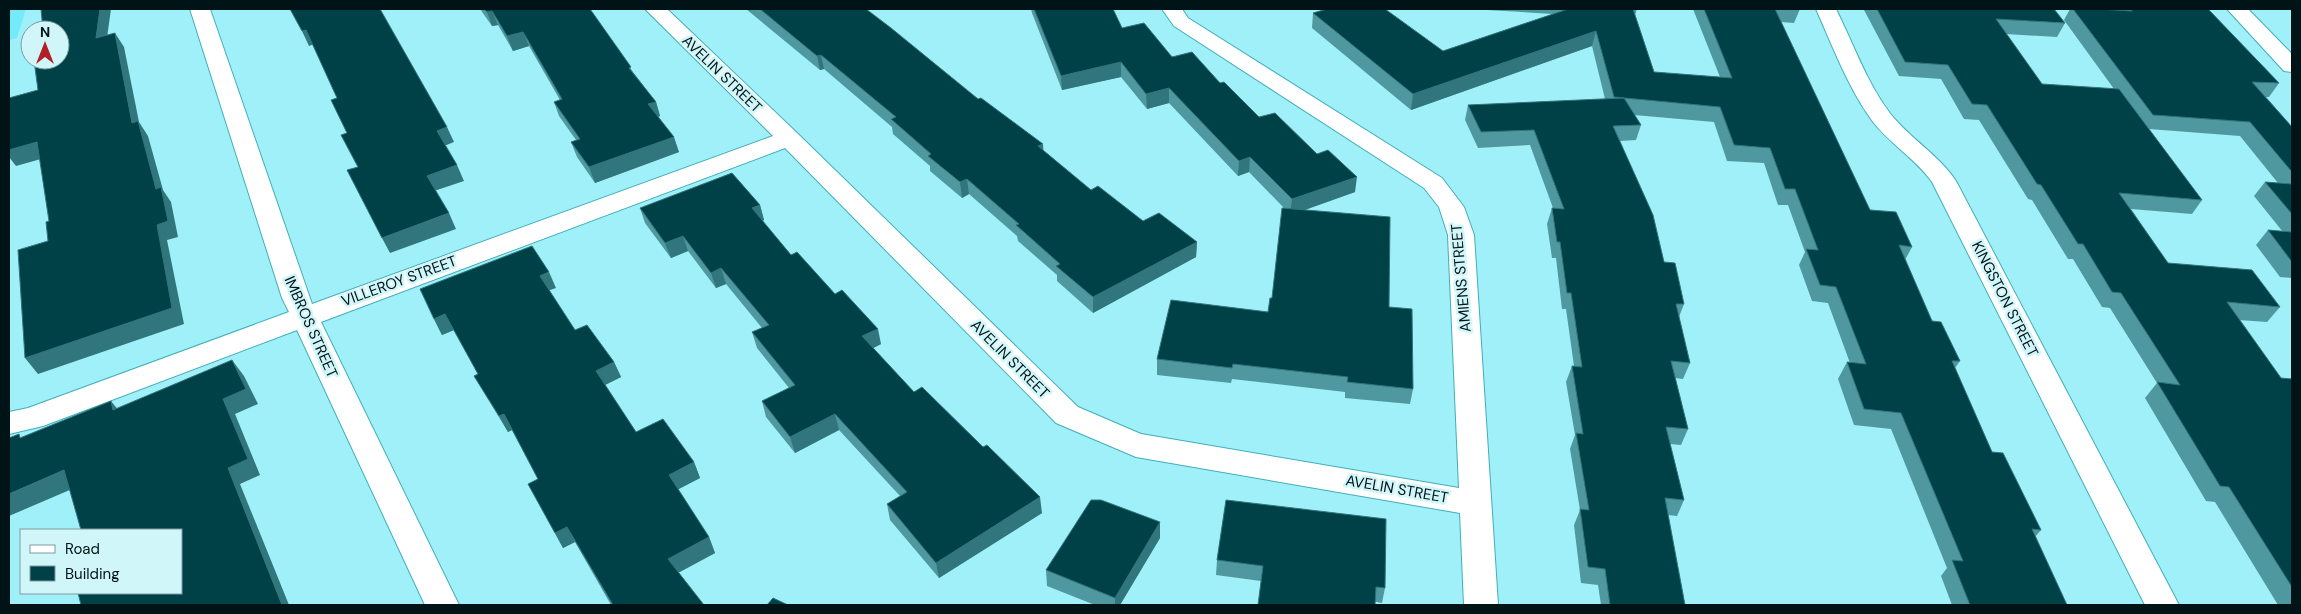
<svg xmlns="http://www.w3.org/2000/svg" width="2301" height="614" font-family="'DM Sans',sans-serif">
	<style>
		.built { fill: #74ebf8 }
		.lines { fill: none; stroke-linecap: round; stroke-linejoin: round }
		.minor-casing { stroke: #42aeba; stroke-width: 2 }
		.minor { fill: #fff; fill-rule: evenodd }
		.wall { fill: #5098a0 }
		.shaded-wall { fill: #30767c }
		.building { fill: #004147; stroke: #30767c }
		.labels { text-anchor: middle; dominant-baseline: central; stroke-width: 5; stroke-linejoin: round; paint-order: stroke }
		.street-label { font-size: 15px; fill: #001316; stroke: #d0f6fa }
	</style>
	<rect width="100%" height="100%" fill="#a0f0f9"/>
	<path class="built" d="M9,9H26L17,38L9,40Z"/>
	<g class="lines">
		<defs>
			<path id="minor" d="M190,9H210L312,304L773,136L645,9H667L797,133L1078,407L1141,434L1459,488L1448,235L1439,207L1424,188L1174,26L1162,9H1182L1188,18L1442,178L1464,207L1474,235L1498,605H1464L1460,513L1136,457L1056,423L785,148L321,322L459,605H425L297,330L43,426L9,434V412L28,408L289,312L282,298Z
				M1816,9H1836C1853,43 1866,81 1889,112C1909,138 1938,154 1956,181L2179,605H2145L1932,182C1916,159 1890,144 1873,122C1848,88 1833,47 1816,9Z
				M2227,9H2248L2292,54V72L2284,71Z"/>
		</defs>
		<use href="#minor" class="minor-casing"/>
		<use href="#minor" class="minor"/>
	</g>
	<path class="wall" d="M480,9H590L633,72L656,102L660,116L658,117L679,152L595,183L577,157L571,142L576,140L559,116L554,102L560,100L529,46L513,51L498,25L492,26Z
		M746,9H866L978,99L1043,150L1091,190L1143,221L1197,242L1196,257L1093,313L1057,281V275L1018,241L1017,236L969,194L962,198L930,171V166L893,134L892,127L824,69L820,70Z
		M1031,9H1113L1122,28L1220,83L1259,117L1355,192L1305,210L1389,307L1413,389L1410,404L1345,398V392L1232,379L1231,383L1157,375V359L1268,312L1272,298L1284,208L1249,172L1238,176L1169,103L1147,109L1121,77L1062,90L1032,13Z
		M1470,9H1637L1635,15L1654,72L1720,77L1693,9H1800L1794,23L1781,22L1870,210L1912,247L1905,260L1932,321L1960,361L1955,368L1992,452L2041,530L2035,537L2067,605H1952L1941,576L1947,568L1891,429L1854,425L1838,379L1847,362L1850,363L1828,303L1812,301L1799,265L1805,252L1788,205H1778L1764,163L1727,161L1714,122L1634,115L1641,125L1636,140L1620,141L1664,262L1684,304L1679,317L1690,363L1683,379L1675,378L1688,429L1681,445L1670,444L1684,500L1677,516L1668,515L1685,605H1601L1598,585L1581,583L1574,525L1580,510L1570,449L1575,435L1566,382L1572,366H1574L1566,309H1562L1556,258H1552L1547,224L1552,208H1553L1530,145L1478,148L1465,120L1468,105L1605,99L1592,46L1411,110L1312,28L1313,13L1443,51L1553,14Z
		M1864,9H1877L2065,23L2057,37L2006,34L2042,84L2114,89L2064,20L2070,9L2112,10V9H2208L2279,83L2269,97H2266L2292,127V278L2280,277L2256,245L2268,230L2283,232L2254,196L2265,182L2278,183L2240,136L2149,129L2202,200L2192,214L2131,209L2168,263L2280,307L2267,322L2239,320L2281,378L2292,379V605H2278L2215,502L2206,501L2145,398L2157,383L2110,308L2102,307L2073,259H2068L2032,200L2028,199L1979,120L1964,119L1941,79L1899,76L1864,10Z
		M760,205L764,220L762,221L791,255L881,344L873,348L914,392L1042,513L939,578L890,520L887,504L900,496L839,430L795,453L766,417L762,401L789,388L757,348L752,332L762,328L726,284L716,288L688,251L671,258L645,223L640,208Z
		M556,288L549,290L575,330L614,362L621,377L605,385L636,432L694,462L700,478L678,489L709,537L715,553L678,573L704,605H611L575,542L563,548L528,484L538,479L512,430L508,432L483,391L474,376L478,374L454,330L442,335L434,319Z
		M1226,500L1385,588L1382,603L1261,581L1216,575L1217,560Z
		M1160,522V538L1120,605H1095L1047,586L1046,570Z"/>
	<path class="shaded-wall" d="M100,9H111L105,52L96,38Z
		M492,11L498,25L492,26L487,12Z
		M306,30L314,44L309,46L302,31Z
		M1596,31L1592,46L1411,110L1413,94Z
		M523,32L529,46L513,51L507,36Z
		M115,33L124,47L139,122L148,136L163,190L171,202L178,237L167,240L184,324L38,374L25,358L157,225L156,189L132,123Z
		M821,55L824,69L820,70L817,56Z
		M1121,62V77L1062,90L1061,76Z
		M1169,88V103L1147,109L1146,94Z
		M656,102L660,116L652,119L648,104Z
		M447,127L454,142L444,146L437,131Z
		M674,137L679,152L595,183L589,167Z
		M37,142L48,157L16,166L9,157V150Z
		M1043,144L1044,159L1038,146Z
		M1250,157L1249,172L1238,176L1239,161Z
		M457,165L464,181L434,191L427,176Z
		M1357,177L1355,192L1290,215L1292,199Z
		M967,179L969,194L962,198L960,182Z
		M760,205L764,220L756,224L752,208Z
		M449,213L456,229L390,253L382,238Z
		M683,236L688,251L671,258L665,243Z
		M1197,242L1196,257L1093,313V297Z
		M721,268L726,284L716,288L711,273Z
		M549,272L556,288L547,291L540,276Z
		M445,314L454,330L442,335L434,319Z
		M878,329L881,344L866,352L862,336Z
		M232,360L244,376L258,404L235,414L260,475L240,484L289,605H282L228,468L223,399Z
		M614,362L621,377L603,386L596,371Z
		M111,401L124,417L113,410Z
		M504,414L512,430L508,432L499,416Z
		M835,414L839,430L795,453L790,437Z
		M694,462L700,478L675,491L669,475Z
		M64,470L79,486L9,516V494Z
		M1040,497L1042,513L939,578L936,563Z
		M1160,522V538L1120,605H1115V598Z
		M567,527L575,542L563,548L555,533Z
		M709,537L715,553L674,575L668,559Z"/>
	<path class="building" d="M41,9H100L96,38L115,33L132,123L138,121L156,189L161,187L168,221L157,225L172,308L25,358L18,250L48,241L46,222L49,221L37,142L9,150V98L38,90L34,60H60V30H43Z
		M290,9H380L447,127L437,131L457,165L427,176L449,213L382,238L347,170L358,167L341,135L347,133L331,100L337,98L306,30L302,31Z
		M484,9H590L631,67L629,68L656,102L648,104L674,137L589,167L571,142L580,139L554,102L562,99L523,32L507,36L492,11L487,12Z
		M760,9H866L891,28L978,99L981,98L1043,144L1038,146L1091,190L1098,186L1143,221L1159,213L1197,242L1093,297L1056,266L1060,264L1016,225L1019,224L967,179L960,182L928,156L931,154L891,119L896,117L821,55L817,56Z
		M1034,9H1113L1122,28L1144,23L1172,57L1192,52L1220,83L1224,82L1259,117L1275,113L1317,154L1328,150L1357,177L1292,199L1250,157L1239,161L1169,88L1146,94L1121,62L1061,76Z
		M1327,9H1385L1443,51L1568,9H1633L1654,72L1732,78L1704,9H1775L1870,210L1896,212L1912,247L1899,245L1932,321L1941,322L1960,361H1952L1992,452L2003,453L2041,530L2032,529L2067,605H1970L1952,560L1963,561L1901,413L1864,409L1847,362L1866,364L1836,287L1820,285L1806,249L1818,250L1795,189H1785L1770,148L1734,145L1720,107L1614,97L1596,31L1413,94L1313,13Z
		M1877,9H2054L2065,23L1996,19L2042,84L2119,89L2202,200L2119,193L2168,263L2252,270L2280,307L2227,302L2281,378L2292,379V587L2229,487L2220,486L2157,382L2180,385L2121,293L2112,292L2083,244H2078L2041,185L2037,184L1987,105L1972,104L1948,65L1905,62Z
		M2073,9H2099L2132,11L2131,9H2208L2279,83L2252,82L2292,127V172L2250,122L2153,115Z
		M1624,98L1641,125L1613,126L1653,215L1664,262L1675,263L1684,304H1676L1690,363L1671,361L1688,429L1666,427L1684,500L1665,498L1685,605H1610L1605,569L1588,567L1580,509L1589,510L1576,433L1583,434L1572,366L1582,367L1571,293H1567L1560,242H1557L1552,208L1564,209L1534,130L1481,132L1468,105Z
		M732,173L760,205L752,208L791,255L797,252L835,294L842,290L878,329L862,336L914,392L922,387L983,447L987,445L1040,497L936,563L887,504L907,492L835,414L790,437L762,401L795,385L752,332L769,325L721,268L711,273L683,236L665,243L640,208Z
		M2265,182L2292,184V214Z
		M1282,208L1390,217L1389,307L1412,309L1413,389L1347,382L1348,377L1233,364L1232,368L1157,359L1171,300L1268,312L1270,298H1272Z
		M2268,230L2292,232V262Z
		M532,246L549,272L540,276L575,330L587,325L614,362L596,371L636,432L663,419L694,462L669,475L709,537L668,559L704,605H613L567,527L555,533L528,484L538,479L504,414L499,416L474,376L478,374L445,314L434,319L420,289Z
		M232,360L246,389L223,399L248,459L228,468L282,605H81L78,593H181V530H81L64,470L9,494V438L19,434L20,438L111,401L113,410Z
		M1091,500H1101L1160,522L1115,598L1046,570Z
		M1226,500L1386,519L1385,588L1376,587L1375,605H1258L1263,566L1217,560Z
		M773,598L788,605H767Z"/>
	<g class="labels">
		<g class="street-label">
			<text transform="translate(722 74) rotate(44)">AVELIN STREET</text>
			<text transform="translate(1461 278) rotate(-95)">AMIENS STREET</text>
			<text transform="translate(399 281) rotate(-20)">VILLEROY STREET</text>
			<text transform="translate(2005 299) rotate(63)">KINGSTON STREET</text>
			<text transform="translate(311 327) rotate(66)">IMBROS STREET</text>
			<text transform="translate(1010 359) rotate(45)">AVELIN STREET</text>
			<text transform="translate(1397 489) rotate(10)">AVELIN STREET</text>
		</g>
	</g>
	<rect width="2301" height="614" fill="none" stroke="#001316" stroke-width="20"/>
	<rect x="20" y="529" width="162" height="65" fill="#d0f6fa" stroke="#7d9b9f"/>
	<rect x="30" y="545" width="25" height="8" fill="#ffffff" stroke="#7d9b9f"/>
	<text x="65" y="554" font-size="15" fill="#001316">Road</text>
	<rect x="30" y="566" width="25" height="15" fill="#004147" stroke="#7d9b9f"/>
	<text x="65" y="579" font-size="15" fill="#001316">Building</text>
	<g transform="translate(45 45)"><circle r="24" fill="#d0f6fa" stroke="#7d9b9f"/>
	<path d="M0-4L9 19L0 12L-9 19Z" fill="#b12026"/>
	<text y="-8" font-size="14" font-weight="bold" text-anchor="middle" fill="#001316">N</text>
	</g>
</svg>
